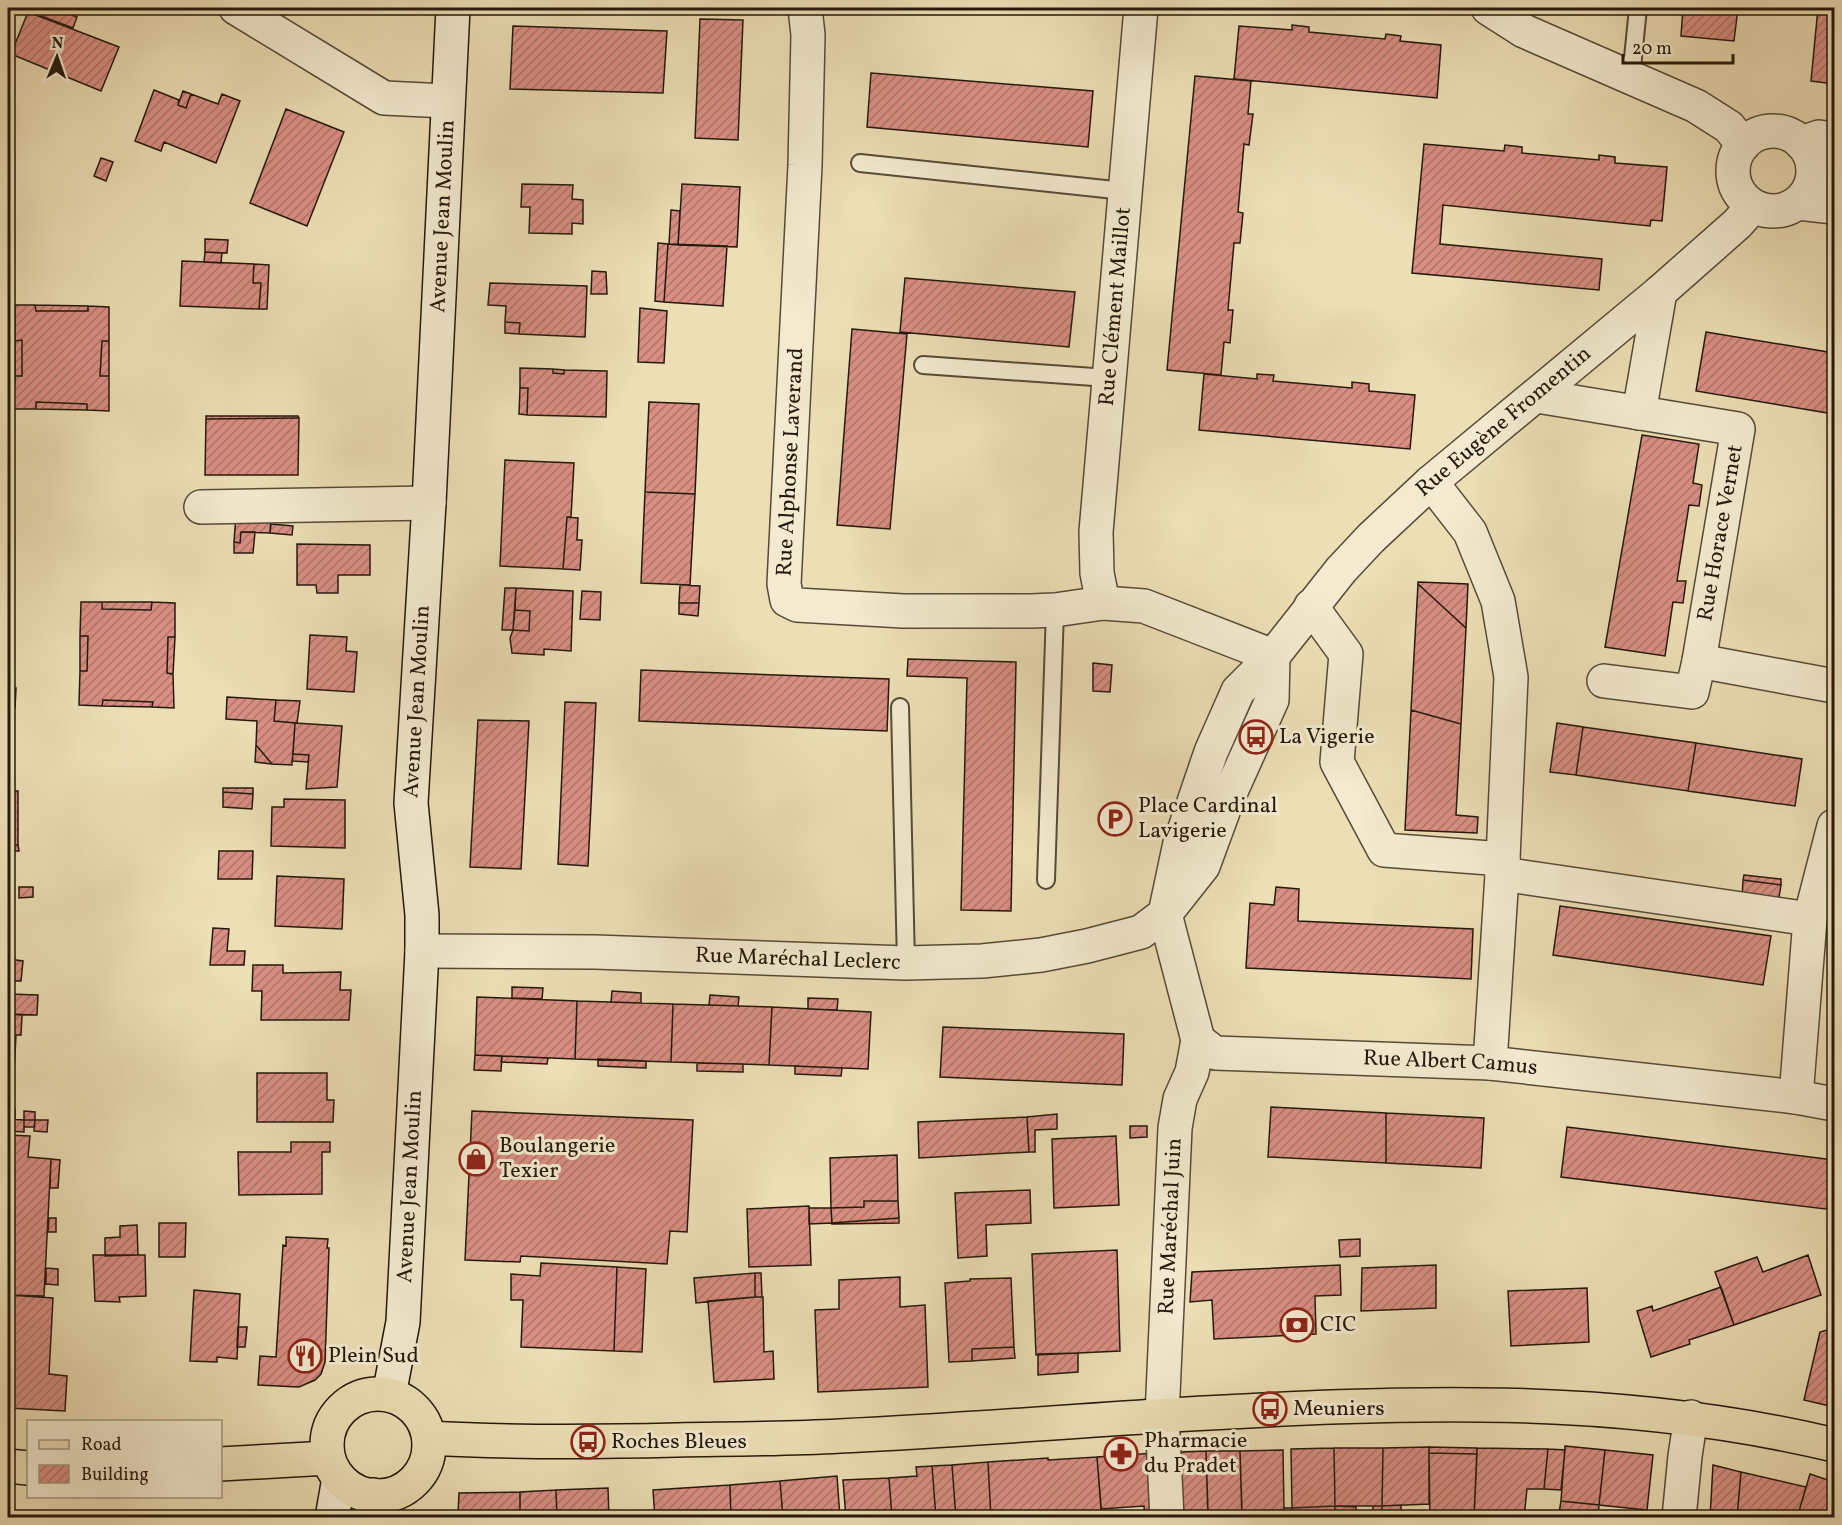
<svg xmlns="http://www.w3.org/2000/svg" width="1842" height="1525" font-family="Vollkorn,serif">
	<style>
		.building { fill: url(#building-hatch); stroke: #25190b; stroke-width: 1.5 }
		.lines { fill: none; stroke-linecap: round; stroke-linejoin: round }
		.lane-casing { stroke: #574a36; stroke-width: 20 }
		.street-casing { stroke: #574a36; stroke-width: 36 }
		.secondary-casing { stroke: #25190b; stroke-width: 36 }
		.primary-casing { stroke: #25190b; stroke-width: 36 }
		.lane { stroke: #f3eacf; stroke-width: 16 }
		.street { stroke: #f3eacf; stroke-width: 33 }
		.secondary { stroke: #f3eacf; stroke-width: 33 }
		.primary { stroke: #ecdeb5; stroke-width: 33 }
		.labels { text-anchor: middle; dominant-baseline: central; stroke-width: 6; stroke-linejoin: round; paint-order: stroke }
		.street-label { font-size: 22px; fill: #25190b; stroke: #f3eacf }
		.poi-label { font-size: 22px; fill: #25190b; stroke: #f3eacf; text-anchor: start }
	</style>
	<defs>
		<pattern id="building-hatch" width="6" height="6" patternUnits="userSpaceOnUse" patternTransform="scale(1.5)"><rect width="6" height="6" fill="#d98f84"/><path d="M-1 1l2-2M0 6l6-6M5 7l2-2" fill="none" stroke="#b0746a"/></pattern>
	</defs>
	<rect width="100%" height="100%" fill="#ecdeb5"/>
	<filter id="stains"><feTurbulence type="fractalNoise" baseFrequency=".00333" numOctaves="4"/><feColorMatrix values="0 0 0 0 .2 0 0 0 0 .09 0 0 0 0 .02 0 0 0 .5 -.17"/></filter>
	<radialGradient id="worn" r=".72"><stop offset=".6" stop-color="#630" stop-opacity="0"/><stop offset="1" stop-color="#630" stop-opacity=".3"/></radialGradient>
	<path class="building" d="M44,8H54L77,17L73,28L41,16Z
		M1683,8H1738L1734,41L1681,36Z
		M1818,8H1834V84L1811,81Z
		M28,12L119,47L101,91L11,54Z
		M700,19L743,20L738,140L695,138Z
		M1292,25L1309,27V32L1385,39L1386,34L1401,36L1400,41L1441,45L1437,98L1234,79L1239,26L1292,30Z
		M513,26L667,31L663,93L510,89Z
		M871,73L1093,91L1088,147L867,127Z
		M1195,76L1251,81L1248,114H1253L1249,145L1244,144L1238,212L1243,213L1240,243H1234L1228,310H1233L1230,343L1224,342L1221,375L1167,370Z
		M154,90L179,100L178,105L186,108L191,94L218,104L222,94L240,101L216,163L164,142L161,151L135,141Z
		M183,91L191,94L186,108L178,105Z
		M286,109L344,132L307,226L250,203Z
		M1424,144L1504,151L1505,145L1522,147V153L1599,160V155L1615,157V163L1667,167L1662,221L1651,220L1650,226L1443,205L1440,244L1602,259L1599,290L1412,273Z
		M101,158L113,162L106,181L94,176Z
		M522,184L573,185L572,199L583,200V224L572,223V234L529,233L530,207H521Z
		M682,184L740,187L737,247L678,245Z
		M671,210L680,211L678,245L669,244Z
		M205,239L228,240L227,253L205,252Z
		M658,243L668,244L664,302L655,301Z
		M668,244L727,246L723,306L664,302Z
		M205,252L222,253L221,263L204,262Z
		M182,261L254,264L253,283H261L259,309L180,306Z
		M254,264L269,265L267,309H259L261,283H253Z
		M592,271L606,272L607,294H591Z
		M905,278L1075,292L1069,347L900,332Z
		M490,283L587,286L585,337L519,334L520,323L505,322L506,306L488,305Z
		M15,305H35L36,311H88V306L109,307V341H102L100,376H109V411L87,410V404L36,402V409H13L15,376H22V340L15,341Z
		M35,305L88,306V311H36Z
		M640,308L667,311L664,363L638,362Z
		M505,322L520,323L519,334L505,333Z
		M852,329L907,334L890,529L837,525Z
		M1706,332L1834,353V414L1696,391Z
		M22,340V376H15V341Z
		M102,341H109V376H100Z
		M520,368L553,369V373L564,374V370L607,371L606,417L527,415L528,388H520Z
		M553,369L564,370V374L553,373Z
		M1204,374L1257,379V374L1274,375L1273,381L1352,388V382L1369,384V391L1415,395L1410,449L1199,430Z
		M520,388H528L527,415L519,414Z
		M36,402L87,404V410L36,409Z
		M649,402L699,404L695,494L645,492Z
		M206,416H298L299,418L206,419Z
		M299,418L298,475H205L206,419Z
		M1642,435L1699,444L1693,483L1702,485L1699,506L1689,505L1677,581H1686L1683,603L1673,602L1665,656L1605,647Z
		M505,460L574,463L571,517H567L563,569L500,566Z
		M645,492L695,494L690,585L641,583Z
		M271,514L270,533L241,532L240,543L234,542L236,515Z
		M567,517L578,518L577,540H582L580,570L563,569Z
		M271,524L293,526L292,535L270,533Z
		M241,532H255L253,553H234V542L240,543Z
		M297,544L370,545V575H338V593H317L316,585H297Z
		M1418,582L1468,584L1466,628L1418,584Z
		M1418,584L1466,628L1461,724L1411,710Z
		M680,585L700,586L699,603H679Z
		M505,588H516L513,630H502Z
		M516,588L573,591L571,651L544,649V655L512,653L510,638L513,630L529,631L530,611L515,610Z
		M582,591L601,592L600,620L580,619Z
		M81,602H102V609L151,610L152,602L175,603V637H168L167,673L173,674L174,708L152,707L153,702L103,700L102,706L79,705L80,671H87L88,636H80Z
		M102,602H152L151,610L102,609Z
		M679,603H699L698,616L679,614Z
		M515,610L530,611L529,631L513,630Z
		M310,635L347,637L346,651L357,652L354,692L307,689Z
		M80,636H88L87,671H80Z
		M168,637H175L173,674L167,673Z
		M908,659L1016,662L1011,911L961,910L967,678L907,676Z
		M1093,663L1112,665L1110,692L1093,691Z
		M641,670L889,679L887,731L639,721Z
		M8,688H16L15,708L8,707Z
		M227,697L276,700L274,721L295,723L292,765L272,764L256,745L257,721L226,719Z
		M103,700L153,702L152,707L102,706Z
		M276,700L300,701L297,723L274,721Z
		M565,702L596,703L588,866L558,864Z
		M1411,710L1461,724L1456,815L1478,817L1477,833L1405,830Z
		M478,720L529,721L521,869L470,867Z
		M295,723L342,726L337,787L306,789L309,755L293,754Z
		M1557,723L1583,727L1576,775L1550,772Z
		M1583,727L1696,743L1688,791L1576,775Z
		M1696,743L1802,759L1795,806L1688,791Z
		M256,745L272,764L255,762Z
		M293,754L309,755L308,762L292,761Z
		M223,788H253V794L223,792Z
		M8,791H18V845H8Z
		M223,792L253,794L252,809L223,807Z
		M284,799L345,800V848L271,846L272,807H284Z
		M8,845H18L19,851H8Z
		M219,851H253L252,879H218Z
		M1744,875L1781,879V885L1743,880Z
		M277,876L344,879L342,929L275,926Z
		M1743,880L1781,885L1778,903L1742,899Z
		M19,887H33V897L19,898Z
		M1276,887L1299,889L1298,921L1473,929L1471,979L1246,968L1250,903L1274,905Z
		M1560,906L1771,936L1763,985L1553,955Z
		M213,928L229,929L227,951H245L244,965H210Z
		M8,959L23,961L21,981H8Z
		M253,965H283V973L341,972L340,990H351L349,1020H261L262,991H252Z
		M512,987L543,988L542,999L512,998Z
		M612,991L641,993V1003L611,1002Z
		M8,994L38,995L37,1015L8,1014Z
		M710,995L739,997L738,1006L709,1005Z
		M477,997L577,1001L575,1059L475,1055Z
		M808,998L838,999L837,1010L808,1009Z
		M577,1001L673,1004L671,1062L575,1059Z
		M673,1004L772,1007L769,1065L671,1062Z
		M772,1007L871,1012L868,1069L769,1065Z
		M8,1014L22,1015L21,1035H8Z
		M943,1027L1124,1034L1122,1085L940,1077Z
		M8,1035H16L14,1073H8Z
		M475,1055L502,1056L501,1071L474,1070Z
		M502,1056L548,1058L547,1064L501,1062Z
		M598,1059L646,1061V1068L598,1066Z
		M697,1063L743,1064V1072L697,1071Z
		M795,1066L842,1068L841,1076L795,1074Z
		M257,1073H327V1100H334L333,1122H257Z
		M1271,1107L1386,1113V1163L1268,1157Z
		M8,1109H15V1119H8Z
		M24,1111L35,1112V1120H24Z
		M472,1111L693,1120L687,1232L670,1231L667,1264L521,1256L520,1262L465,1260Z
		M1386,1113L1484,1118L1481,1168L1386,1163Z
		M1057,1114V1129L1035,1130V1152H1029L1027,1117Z
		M1027,1117L1029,1152L919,1158L918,1122Z
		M8,1119L24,1120V1132L8,1131Z
		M24,1120H35L34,1127H24Z
		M35,1120H48L47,1132L34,1131Z
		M1130,1126H1147V1137L1130,1138Z
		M1567,1127L1834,1160V1210L1561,1177Z
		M8,1135L30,1136L28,1157L51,1159L44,1296L8,1295Z
		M1116,1136L1119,1205L1054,1208L1052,1139Z
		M291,1142H330V1152H322V1194L239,1195L238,1152H291Z
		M897,1155L898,1201H864V1207L831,1208L830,1158Z
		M51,1159L60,1160L58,1188H50Z
		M1030,1190L1031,1223L986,1225L987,1256L958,1258L955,1193Z
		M864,1201H898L899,1218L832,1223L831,1208L864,1207Z
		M809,1206L811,1265L749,1267L747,1209Z
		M809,1208H831L832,1223L809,1224Z
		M49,1218H56V1232H48Z
		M899,1218V1223L832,1224V1223Z
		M159,1223H186L185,1257H159Z
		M137,1225L138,1255L105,1256V1238L120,1237V1226Z
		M286,1237L328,1239L327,1248H329L325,1362L321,1374L315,1380L299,1387L258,1385L260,1356L276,1357L283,1245L286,1246Z
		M1360,1239V1256L1340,1257L1339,1240Z
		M1117,1250L1120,1351L1036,1355L1032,1254Z
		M93,1255H145L146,1296L119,1297L120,1302L95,1301Z
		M1808,1255L1821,1295L1734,1325L1715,1272L1757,1257L1763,1272Z
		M541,1263L617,1267L614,1351L521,1347L523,1300H511V1274L540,1276Z
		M1340,1265L1341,1295L1315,1296L1316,1334L1214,1339L1212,1300L1190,1302L1192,1272Z
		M1436,1265V1308L1361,1311L1362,1268Z
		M617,1267L646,1269L642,1352L614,1351Z
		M46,1268L58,1269V1285L46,1284Z
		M755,1273H761L762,1297H755Z
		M755,1273V1297L696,1303L694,1278Z
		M900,1277V1307L925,1305L928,1387L818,1392L815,1310L839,1309V1280Z
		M1011,1278L1014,1347L972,1349V1361L949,1362L945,1283L970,1281V1279Z
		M1721,1287L1734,1325L1689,1340L1690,1344L1651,1357L1637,1311L1652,1306L1653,1311Z
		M1587,1288L1589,1342L1511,1346L1508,1291Z
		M194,1290L240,1294L237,1359L217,1357V1362L190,1361Z
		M8,1295L53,1298L49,1374L67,1376L65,1411L8,1408Z
		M755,1297H763L764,1352L773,1351L774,1379L714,1382L708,1301Z
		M238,1327H247L245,1347H237Z
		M1834,1328V1407L1804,1400L1820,1332Z
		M1014,1347L1015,1358L972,1361V1349Z
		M1078,1353V1372L1038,1375V1354Z
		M1565,1446L1605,1450L1599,1505L1561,1501Z
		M1429,1447L1477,1448V1454L1429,1453Z
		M1429,1447V1504L1382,1506L1383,1448Z
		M1334,1448L1335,1506L1292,1508L1291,1449Z
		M1334,1448H1383L1382,1506H1335Z
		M1477,1448L1548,1449L1544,1489H1527L1524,1518H1474Z
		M1548,1449L1565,1450L1561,1490L1544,1489Z
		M1283,1450L1284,1510L1242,1511L1240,1451Z
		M1605,1450L1653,1455L1647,1510L1599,1505Z
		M1206,1451L1208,1512H1182L1181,1452Z
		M1206,1451H1240L1242,1518H1208Z
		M1156,1453L1159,1518H1145L1144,1506L1101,1509L1097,1457Z
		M1429,1453L1477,1454L1474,1518H1430Z
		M1097,1457L1102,1518H991L988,1462L1048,1458V1460Z
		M988,1462L991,1518H956L952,1465Z
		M952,1465L956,1518H936L932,1466Z
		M1713,1465L1741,1472L1737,1518H1710Z
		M932,1466L936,1518H892L889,1478L917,1476L916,1467Z
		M1741,1472L1806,1487L1797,1518H1737Z
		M1810,1474L1834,1482V1518H1797Z
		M837,1476L840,1518H783L780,1481Z
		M889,1478L892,1518H846L843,1480Z
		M780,1481L783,1518H731L730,1485Z
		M730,1485L731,1518H655L653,1490Z
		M608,1488L609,1518H557L556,1490Z
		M556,1490L557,1518H520V1492Z
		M520,1492V1518H446L445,1514H458L459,1493Z
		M1561,1501L1599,1505L1598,1518H1558Z
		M1401,1505V1518H1382V1506Z
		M1335,1506L1356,1507V1518H1334Z
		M1335,1506L1334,1518H1292V1508Z
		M1373,1506H1382V1518H1373Z
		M1284,1508H1292V1518H1284Z
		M1284,1510V1518H1242V1511Z"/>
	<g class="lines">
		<defs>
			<path id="lane" d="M1631,78L1638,8
				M860,163L1124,191
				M923,365L1108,378
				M900,707L906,963
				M1046,880L1055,610"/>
			<g id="street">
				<path d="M236,8L384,98L447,101"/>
				<path d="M805,8L808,35L805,165L784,584L787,600L797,605L903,611H1031L1055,610L1103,603L1144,606L1273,656"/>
				<path d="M1488,8L1524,31L1696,106L1729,127L1743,145"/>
				<circle cx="1773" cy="171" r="40"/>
				<path d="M1801,143L1819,137L1834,139"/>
				<path d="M1798,203L1834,207"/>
				<path id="s1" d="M1753,206L1737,224L1660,292L1431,482L1371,538L1341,570L1273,656L1238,691L1211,752L1180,843L1165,914L1198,1040L1215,1053L1490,1063L1796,1097L1834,1104"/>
				<path d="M1537,396L1738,429L1699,661L1834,686"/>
				<path d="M1639,413L1660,292"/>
				<path d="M1431,482L1470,532L1498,601L1511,677L1503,859L1490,1063"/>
				<path d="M201,507L429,503"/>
				<path id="s2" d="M1103,603L1097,573L1096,532L1141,8"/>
				<path d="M1311,606L1346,654L1337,762L1384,850L1503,859"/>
				<path d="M1604,681L1692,692L1699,661"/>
				<path d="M1502,874L1810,919"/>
				<path id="s3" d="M422,951L595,952L906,963L982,961L1041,955L1087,946L1141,932L1165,914L1203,866L1228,798L1272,700L1273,656"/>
				<path d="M1796,1097L1810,919L1834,826"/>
				<path id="s4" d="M1167,1518L1162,1416L1175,1128L1180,1099L1192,1072L1198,1040"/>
				<path d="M1679,1518L1685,1456L1691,1417"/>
			</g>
			<g id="secondary">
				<path id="s5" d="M389,1395L403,1322L422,951V915L411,803L429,503L453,8"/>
				<path d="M332,1518L339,1478"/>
				<path d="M372,1518L373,1495"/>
			</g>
			<path id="primary" d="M327 1445a51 51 0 1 1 102 0a51 51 0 1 1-102 0Z
				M429,1438C512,1443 595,1442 677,1440C731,1439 786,1439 840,1436C951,1431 1061,1422 1172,1415C1397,1402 1613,1392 1834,1445
				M220,1464L328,1458
				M8,1466L28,1468"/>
		</defs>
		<use href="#lane" class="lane-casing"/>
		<use href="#street" class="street-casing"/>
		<use href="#secondary" class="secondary-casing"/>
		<use href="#primary" class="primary-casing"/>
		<use href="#lane" class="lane"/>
		<use href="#street" class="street"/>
		<use href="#secondary" class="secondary"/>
		<use href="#primary" class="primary"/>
	</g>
	<defs>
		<symbol id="bus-ring" viewBox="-11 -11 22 22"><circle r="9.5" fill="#f3eacf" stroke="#8f2418" stroke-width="1.5"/><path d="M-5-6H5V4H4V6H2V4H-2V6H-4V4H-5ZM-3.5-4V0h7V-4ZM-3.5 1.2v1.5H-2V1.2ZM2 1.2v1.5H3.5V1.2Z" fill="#8f2418"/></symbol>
		<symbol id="parking-ring" viewBox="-11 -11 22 22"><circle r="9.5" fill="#f3eacf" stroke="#8f2418" stroke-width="1.5"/><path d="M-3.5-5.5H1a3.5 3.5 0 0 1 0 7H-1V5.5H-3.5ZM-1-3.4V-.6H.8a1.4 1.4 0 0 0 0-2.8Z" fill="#8f2418"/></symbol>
		<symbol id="shop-ring" viewBox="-11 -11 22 22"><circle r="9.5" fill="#f3eacf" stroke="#8f2418" stroke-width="1.5"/><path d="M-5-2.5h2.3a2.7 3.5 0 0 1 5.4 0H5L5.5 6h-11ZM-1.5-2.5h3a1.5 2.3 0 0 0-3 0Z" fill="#8f2418"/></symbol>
		<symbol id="bank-ring" viewBox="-11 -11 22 22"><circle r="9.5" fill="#f3eacf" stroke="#8f2418" stroke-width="1.5"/><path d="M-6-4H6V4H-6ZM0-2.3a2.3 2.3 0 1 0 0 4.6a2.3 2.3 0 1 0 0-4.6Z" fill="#8f2418"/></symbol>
		<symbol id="restaurant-ring" viewBox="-11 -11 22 22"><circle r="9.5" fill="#f3eacf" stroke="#8f2418" stroke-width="1.5"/><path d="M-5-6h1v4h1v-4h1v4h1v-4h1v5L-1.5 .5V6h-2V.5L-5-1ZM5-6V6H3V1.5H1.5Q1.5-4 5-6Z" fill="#8f2418"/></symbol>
		<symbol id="pharmacy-ring" viewBox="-11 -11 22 22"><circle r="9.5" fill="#f3eacf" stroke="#8f2418" stroke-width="1.5"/><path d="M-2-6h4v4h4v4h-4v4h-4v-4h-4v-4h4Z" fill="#8f2418"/></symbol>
	</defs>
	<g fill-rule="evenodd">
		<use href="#bus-ring" x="1237" y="718" width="38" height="38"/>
		<use href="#parking-ring" x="1096" y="800" width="38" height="38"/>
		<use href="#shop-ring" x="457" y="1140" width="38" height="38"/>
		<use href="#bank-ring" x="1278" y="1306" width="38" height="38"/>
		<use href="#restaurant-ring" x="286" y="1337" width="38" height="38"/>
		<use href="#bus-ring" x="1251" y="1390" width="38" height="38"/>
		<use href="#bus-ring" x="569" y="1423" width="38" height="38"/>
		<use href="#pharmacy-ring" x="1102" y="1435" width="38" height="38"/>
	</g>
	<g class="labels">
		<g class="street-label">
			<text stroke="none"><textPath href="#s5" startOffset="1182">Avenue Jean Moulin</textPath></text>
			<text stroke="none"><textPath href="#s2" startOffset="298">Rue Clément Maillot</textPath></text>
			<text transform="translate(1504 422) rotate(-40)">Rue Eugène Fromentin</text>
			<text transform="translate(791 462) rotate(-87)">Rue Alphonse Laverand</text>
			<text transform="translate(1721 533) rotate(-80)">Rue Horace Vernet</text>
			<text stroke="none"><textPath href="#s5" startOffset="696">Avenue Jean Moulin</textPath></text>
			<text stroke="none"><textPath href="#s3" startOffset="376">Rue Maréchal Leclerc</textPath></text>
			<text stroke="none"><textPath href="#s1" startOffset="1332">Rue Albert Camus</textPath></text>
			<text stroke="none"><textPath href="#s5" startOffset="210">Avenue Jean Moulin</textPath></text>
			<text stroke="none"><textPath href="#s4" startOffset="292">Rue Maréchal Juin</textPath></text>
		</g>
		<g class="poi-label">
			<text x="1279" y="737">La Vigerie</text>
			<text x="1138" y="806">Place Cardinal<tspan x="1138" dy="25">Lavigerie</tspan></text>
			<text x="499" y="1146">Boulangerie<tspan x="499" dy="25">Texier</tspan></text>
			<text x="1320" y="1325">CIC</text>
			<text x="328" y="1356">Plein Sud</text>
			<text x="1293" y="1409">Meuniers</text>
			<text x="1144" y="1441">Pharmacie<tspan x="1144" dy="25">du Pradet</tspan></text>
			<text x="611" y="1442">Roches Bleues</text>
		</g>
	</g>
	<rect width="1842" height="1525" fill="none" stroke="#ecdeb5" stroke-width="30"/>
	<rect x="9" y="9" width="1824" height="1507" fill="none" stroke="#25190b" stroke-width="3"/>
	<rect x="15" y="15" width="1812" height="1495" fill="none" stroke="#25190b" stroke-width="1.5"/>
	<rect x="27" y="1420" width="195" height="78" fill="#f3eacf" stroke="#a19681" stroke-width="1.5"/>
	<rect x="39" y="1440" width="30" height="9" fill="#ecdeb5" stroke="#a19681" stroke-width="1.5"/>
	<text x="81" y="1450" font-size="18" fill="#25190b">Road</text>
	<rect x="39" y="1465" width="30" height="18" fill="url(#building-hatch)" stroke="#a19681" stroke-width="1.5"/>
	<text x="81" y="1480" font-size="18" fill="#25190b">Building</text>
	<g transform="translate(57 57) rotate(2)" stroke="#f3eacf" stroke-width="4.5" paint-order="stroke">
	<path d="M0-4.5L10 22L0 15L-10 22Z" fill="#25190b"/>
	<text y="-9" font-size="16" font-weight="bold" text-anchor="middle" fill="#25190b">N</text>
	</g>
	<path d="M1623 54v9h110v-9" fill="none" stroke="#25190b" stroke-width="3"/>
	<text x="1632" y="54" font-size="18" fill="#25190b" stroke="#f3eacf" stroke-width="4.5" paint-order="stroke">20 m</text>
	<rect width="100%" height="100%" filter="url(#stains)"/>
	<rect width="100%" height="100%" fill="url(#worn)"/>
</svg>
